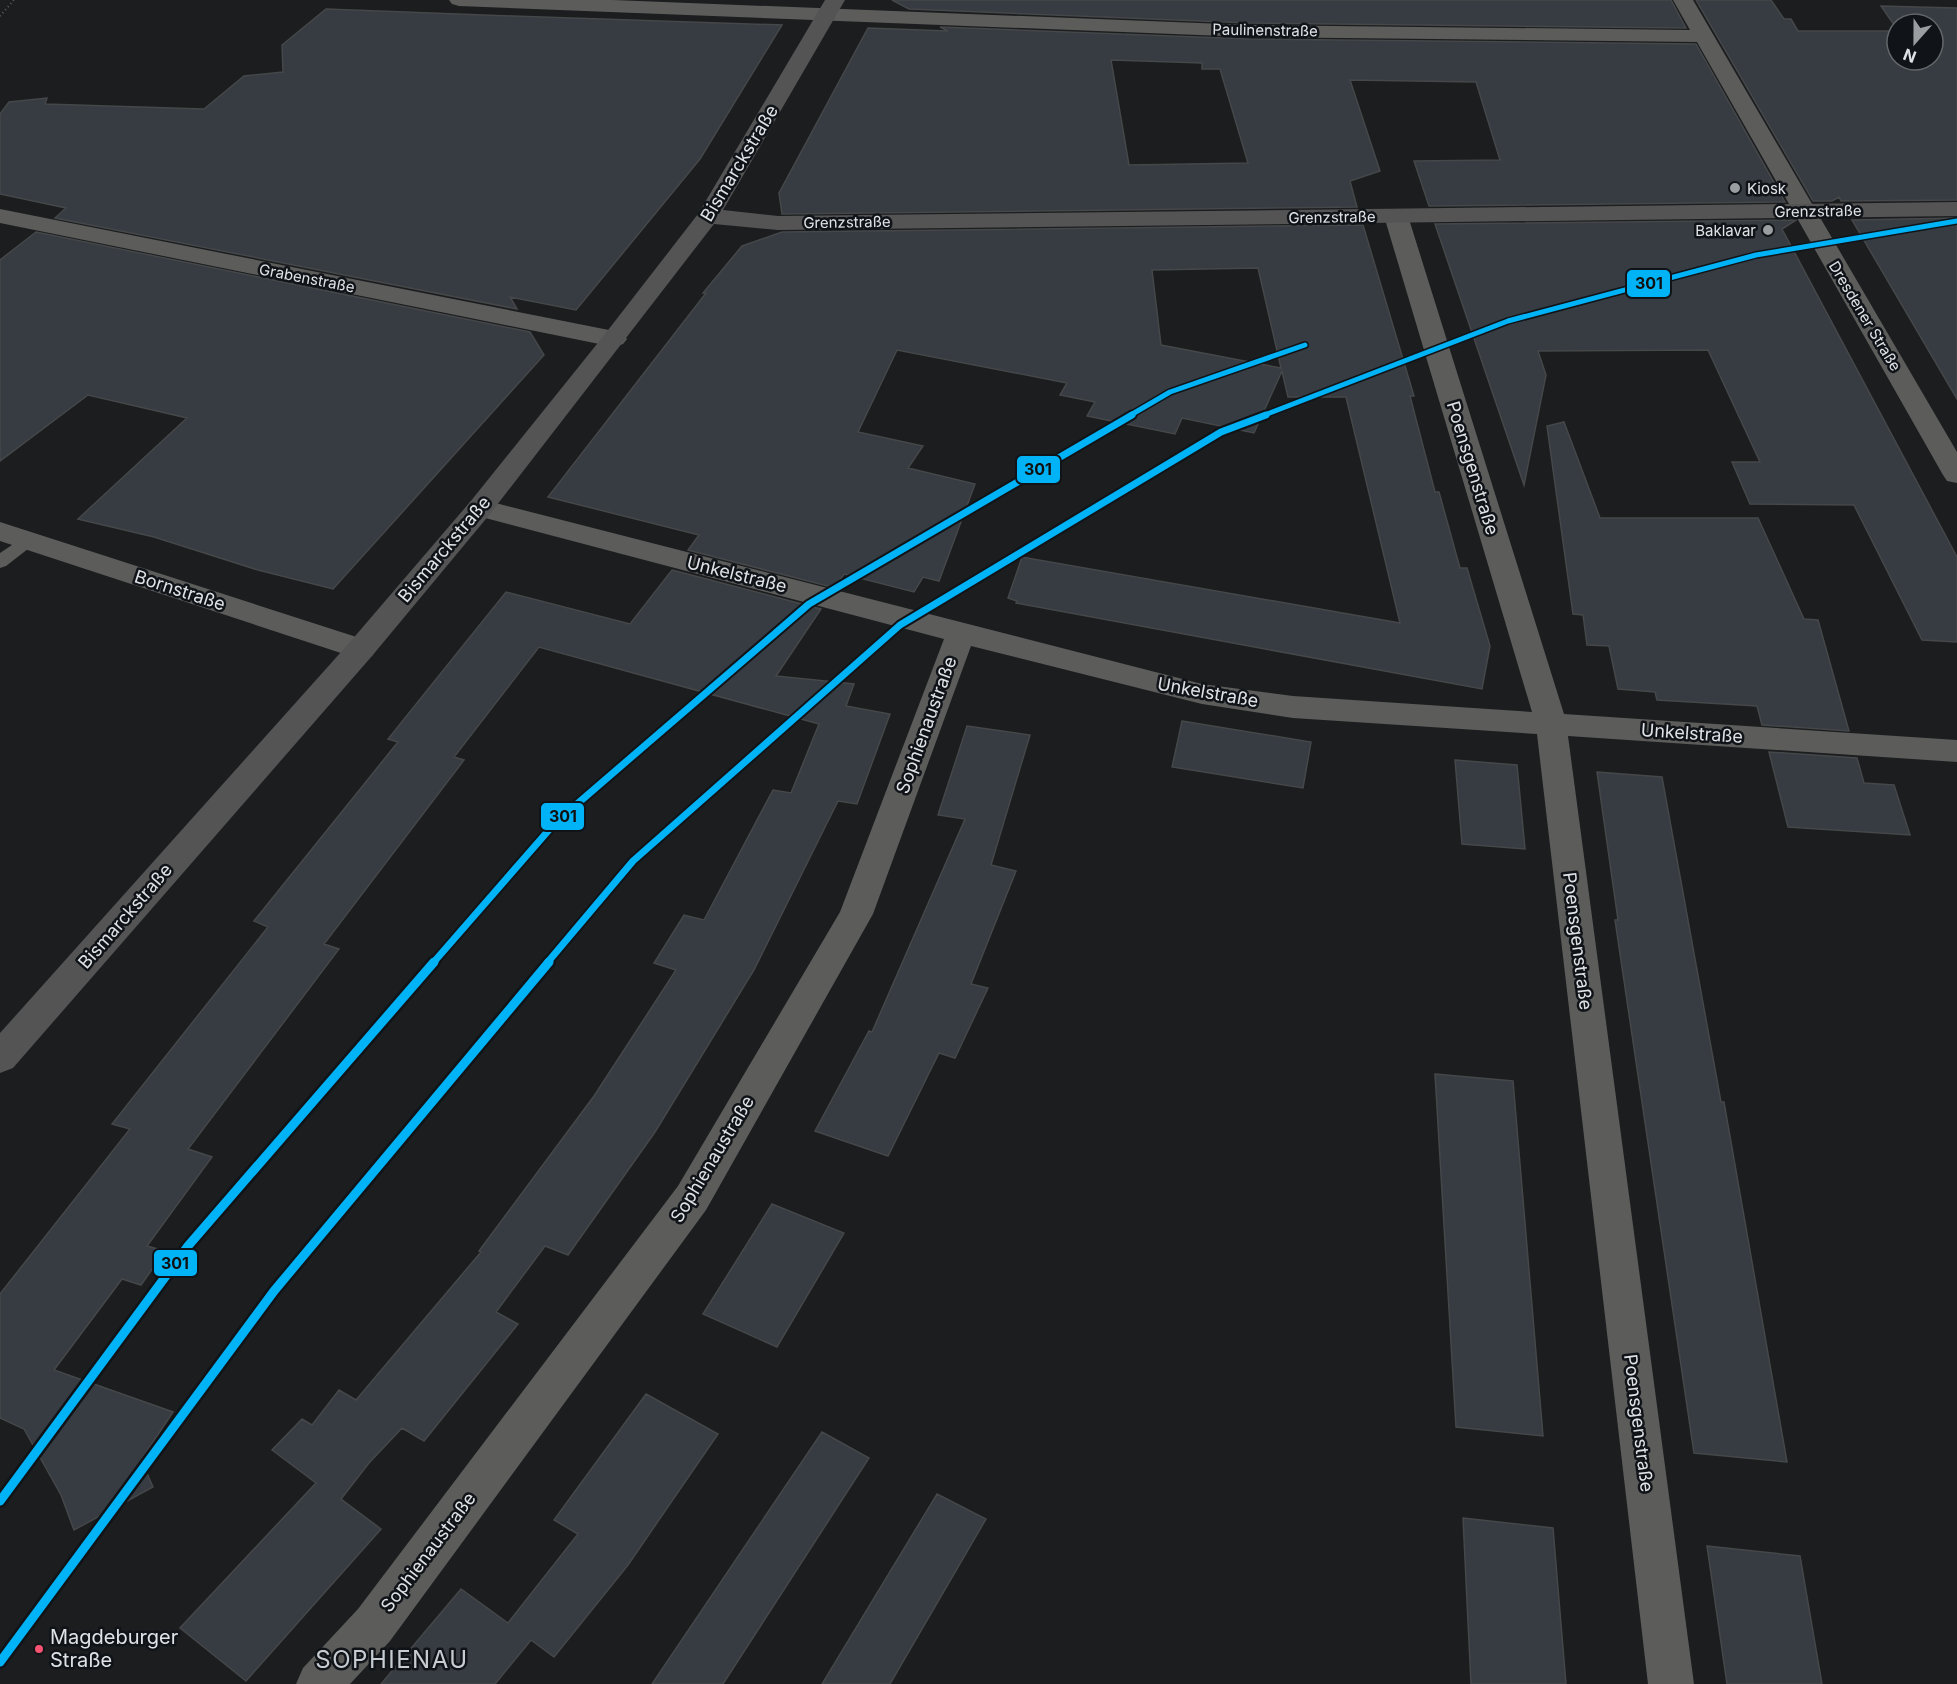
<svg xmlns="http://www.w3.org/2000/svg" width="1957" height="1684" font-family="Inter,sans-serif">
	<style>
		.building { fill: #373c42; stroke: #454749; stroke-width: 1.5; fill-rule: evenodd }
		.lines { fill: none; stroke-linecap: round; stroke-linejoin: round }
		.path { stroke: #5c5c5c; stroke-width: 2; stroke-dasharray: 1 3; stroke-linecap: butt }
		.lane { fill: #5c5c5b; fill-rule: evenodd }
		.street { fill: #5c5c5b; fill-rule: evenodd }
		.secondary { fill: #555455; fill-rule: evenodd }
		.tram-1-far2-casing { stroke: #101418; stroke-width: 8 }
		.tram-1-far1-casing { stroke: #101418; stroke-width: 11 }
		.tram-1-casing { stroke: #101418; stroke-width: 14 }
		.tram-1-far2 { stroke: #00b2f6; stroke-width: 5 }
		.tram-1-far1 { stroke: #00b2f6; stroke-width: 7 }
		.tram-1 { stroke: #00b2f6; stroke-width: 9 }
		.poi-dot { fill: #9b9ea0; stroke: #101418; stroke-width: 2 }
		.bus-dot { fill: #f65372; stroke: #101418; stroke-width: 2 }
		.labels { text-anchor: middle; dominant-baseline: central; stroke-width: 5; stroke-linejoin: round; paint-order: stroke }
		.far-street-label { font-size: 15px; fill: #e0e3e6; stroke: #101418 }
		.far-poi-label { font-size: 15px; fill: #e0e3e6; stroke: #101418; text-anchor: start }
		.street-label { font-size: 18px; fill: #e0e3e6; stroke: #101418 }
		.near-bus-label { font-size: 20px; fill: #e0e3e6; stroke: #101418; text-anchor: start }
		.near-neighbourhood-label { font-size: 24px; letter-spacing: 1.5px; fill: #c6ccd1; stroke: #101418 }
		.line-badge { stroke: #101418; stroke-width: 2 }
		.pale-badge-label { font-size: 16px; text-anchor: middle; font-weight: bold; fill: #111 }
	</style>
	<rect width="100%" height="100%" fill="#1b1d1f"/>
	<path class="building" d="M892,0H1671L1686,28L1249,23L909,9Z
		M1696,0H1771L1784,19H1791L1798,31H1897V60H1933V24H1897V29L1881,6L1957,8V200L1841,201L1839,197L1832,201H1813Z
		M326,9L513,16L782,25L700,159L576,310L510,297L517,309L55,218L66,208L0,194V114L9,102L47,98L45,104L204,109L244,76L283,72L282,45Z
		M940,27L1249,39L1696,44L1785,202L1429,206L1414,161L1500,160L1476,82L1350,80L1380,171L1350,181L1357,207L782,214L779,193L868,28L948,31ZM1111,60L1202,63V69H1220L1248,163L1129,165Z
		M1957,218V399L1852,220Z
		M1796,220L1782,229L1957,557V642L1922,640L1854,505L1750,504L1732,462H1760L1708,350L1538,351L1546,375L1524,485L1435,224Z
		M1363,225L1414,396H1410L1435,492H1439L1460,568H1467L1490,646L1482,689L1016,603L1017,601L1008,598L1022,557L1400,623L1346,397H1288L1282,371L1254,433L1182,418L1175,434L1087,416L1095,402L1060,395L1067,383L897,350L858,432L923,446L908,468L975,484L939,581L923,577L914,592L844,574L835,588L688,550L699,535L548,497L706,293H703L742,246L782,232ZM1258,268L1281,368L1161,345L1152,270Z
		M36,232L530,332L544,355L333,589L258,570L154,537L78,519L187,418L88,395L0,461V260Z
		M1564,422L1600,518H1758L1804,619L1818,620L1849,731L1762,725L1757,706L1657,700L1655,692L1618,689L1609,646L1587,645L1583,615L1573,614L1547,426Z
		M672,570L821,609L776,676L854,684L846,706L890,714L857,804L838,801L754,970L655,1132L568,1255L545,1246L496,1312L518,1324L424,1441L402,1428L369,1463L341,1499L381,1529L246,1681L180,1628L316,1483L272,1450L302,1419L312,1425L339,1390L356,1400L481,1252L479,1251L594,1096L676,970L654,963L684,915L704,920L773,790L791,793L819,724L539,647L454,757L464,760L324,944L339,949L188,1149L212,1157L147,1246L165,1251L141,1285L122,1279L54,1370L173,1412L141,1460L153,1487L74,1530L61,1495L24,1429L0,1418V1294L130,1129L112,1124L268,927L254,921L398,742L388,739L506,592L630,624Z
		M1182,721L1311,742L1303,788L1172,767Z
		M967,726L1030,735L991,865L1016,871L971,984L988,988L955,1058L939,1053L888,1156L815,1131L869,1031L872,1032L965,819L938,815Z
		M1769,752L1857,758L1864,783L1894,785L1910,835L1788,827Z
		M1455,760L1517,765L1525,849L1462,844Z
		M1597,772L1662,777L1721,1102H1724L1787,1462L1694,1453L1615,920H1618Z
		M1435,1074L1513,1081L1543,1436L1456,1427Z
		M772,1204L844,1233L777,1347L703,1314Z
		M646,1394L718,1434L628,1565L554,1657L531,1640L495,1684H381L461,1589L508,1623L578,1534L554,1520Z
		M822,1432L869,1458L723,1684H652Z
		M937,1494L986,1519L890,1684H822Z
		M1463,1518L1553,1528L1566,1684H1471Z
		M1707,1546L1800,1556L1822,1684H1727Z"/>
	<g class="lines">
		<path class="path" d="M0,16L14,0"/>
		<path class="lane" d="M27,535L36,541L33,545L6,566L0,568V553Z"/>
		<path class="street" d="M449,0H613L1249,25L1690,30L1673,0H1693L1957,452V483L1947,481L1943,475L1697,42L1249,37L459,6L452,4Z
			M0,209L614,331L623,334L627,339L623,344L614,347L0,223Z
			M1396,209L1404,211L1408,216L1564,714L1957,740V762L1568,736L1694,1684H1648L1537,734L1293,718L1202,704L971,646L873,914L706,1210L390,1641L350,1684H296L303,1668L358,1609L678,1186L840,912L944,639L470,514L466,508L470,502L480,499L1202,684L1293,696L1532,712L1384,216L1388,211Z
			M0,522L372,642L376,649L372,656L361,659L350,656L0,541Z"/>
		<path class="secondary" d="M825,0H845L723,210L778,216L1957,202V216L778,230L714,224L490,514L372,656L13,1068L0,1073V1033L350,642L470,502L605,334L698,214Z"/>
		<defs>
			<path id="tram-1-far2" d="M1129,416L1170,392L1305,345
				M1262,416L1508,321L1756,255L1957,221"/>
			<path id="tram-1-far1" d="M433,963L555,823L809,604L1132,415
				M547,963L633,861L900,625L1221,432L1266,415"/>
			<path id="tram-1" d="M0,1501L188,1246L434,962
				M0,1662L274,1291L549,962"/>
		</defs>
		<use href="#tram-1-far2" class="tram-1-far2-casing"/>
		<use href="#tram-1-far1" class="tram-1-far1-casing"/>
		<use href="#tram-1" class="tram-1-casing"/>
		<use href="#tram-1-far2" class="tram-1-far2"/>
		<use href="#tram-1-far1" class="tram-1-far1"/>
		<use href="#tram-1" class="tram-1"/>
	</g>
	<g class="poi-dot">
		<circle cx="1735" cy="188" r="6"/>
		<circle cx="1768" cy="230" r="6"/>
	</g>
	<circle class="bus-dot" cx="39" cy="1649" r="5"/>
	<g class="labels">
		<g class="far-street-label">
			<text transform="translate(1265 30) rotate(1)">Paulinenstraße</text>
			<text transform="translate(1818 211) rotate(-1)">Grenzstraße</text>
			<text transform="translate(1332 217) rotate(-1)">Grenzstraße</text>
			<text transform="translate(847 222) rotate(-1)">Grenzstraße</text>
			<text transform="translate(307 278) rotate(11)">Grabenstraße</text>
			<text transform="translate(1865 316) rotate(59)">Dresdener Straße</text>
		</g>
		<g class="far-poi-label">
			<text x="1747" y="188">Kiosk</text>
			<text x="1756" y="230" text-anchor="end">Baklavar</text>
		</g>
		<g class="street-label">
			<text transform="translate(739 163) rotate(-59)">Bismarckstraße</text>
			<text transform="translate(1473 468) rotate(73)">Poensgenstraße</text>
			<text transform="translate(444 549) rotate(-50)">Bismarckstraße</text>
			<text transform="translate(737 574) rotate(14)">Unkelstraße</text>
			<text transform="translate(180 590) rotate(18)">Bornstraße</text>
			<text transform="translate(1208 692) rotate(10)">Unkelstraße</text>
			<text transform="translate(926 725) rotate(-70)">Sophienaustraße</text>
			<text transform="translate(1692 733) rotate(4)">Unkelstraße</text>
			<text transform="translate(125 916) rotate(-49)">Bismarckstraße</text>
			<text transform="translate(1578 941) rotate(83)">Poensgenstraße</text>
			<text transform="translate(712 1159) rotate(-59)">Sophienaustraße</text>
			<text transform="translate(1639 1423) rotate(83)">Poensgenstraße</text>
			<text transform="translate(428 1552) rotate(-53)">Sophienaustraße</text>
		</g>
		<g class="near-bus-label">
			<text x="50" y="1637">Magdeburger<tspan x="50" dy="23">Straße</tspan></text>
		</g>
		<g class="near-neighbourhood-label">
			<text x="392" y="1659">SOPHIENAU</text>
		</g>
	</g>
	<g class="line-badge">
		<rect x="1626" y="269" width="45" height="29" rx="6" fill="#00b2f6"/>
		<rect x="1016" y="455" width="45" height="29" rx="6" fill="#00b2f6"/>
		<rect x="540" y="802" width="45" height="29" rx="6" fill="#00b2f6"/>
		<rect x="153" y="1249" width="45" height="28" rx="6" fill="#00b2f6"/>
	</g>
	<g class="pale-badge-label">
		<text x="1649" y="289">301</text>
		<text x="1038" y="475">301</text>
		<text x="563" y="822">301</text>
		<text x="175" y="1269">301</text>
	</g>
	<g transform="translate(1915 42) rotate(201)"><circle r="28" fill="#101418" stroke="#63676a" stroke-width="1.5"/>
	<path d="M0-4.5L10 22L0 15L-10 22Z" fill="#9b9ea0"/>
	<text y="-9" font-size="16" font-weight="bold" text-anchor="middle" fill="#e0e3e6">N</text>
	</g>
</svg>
